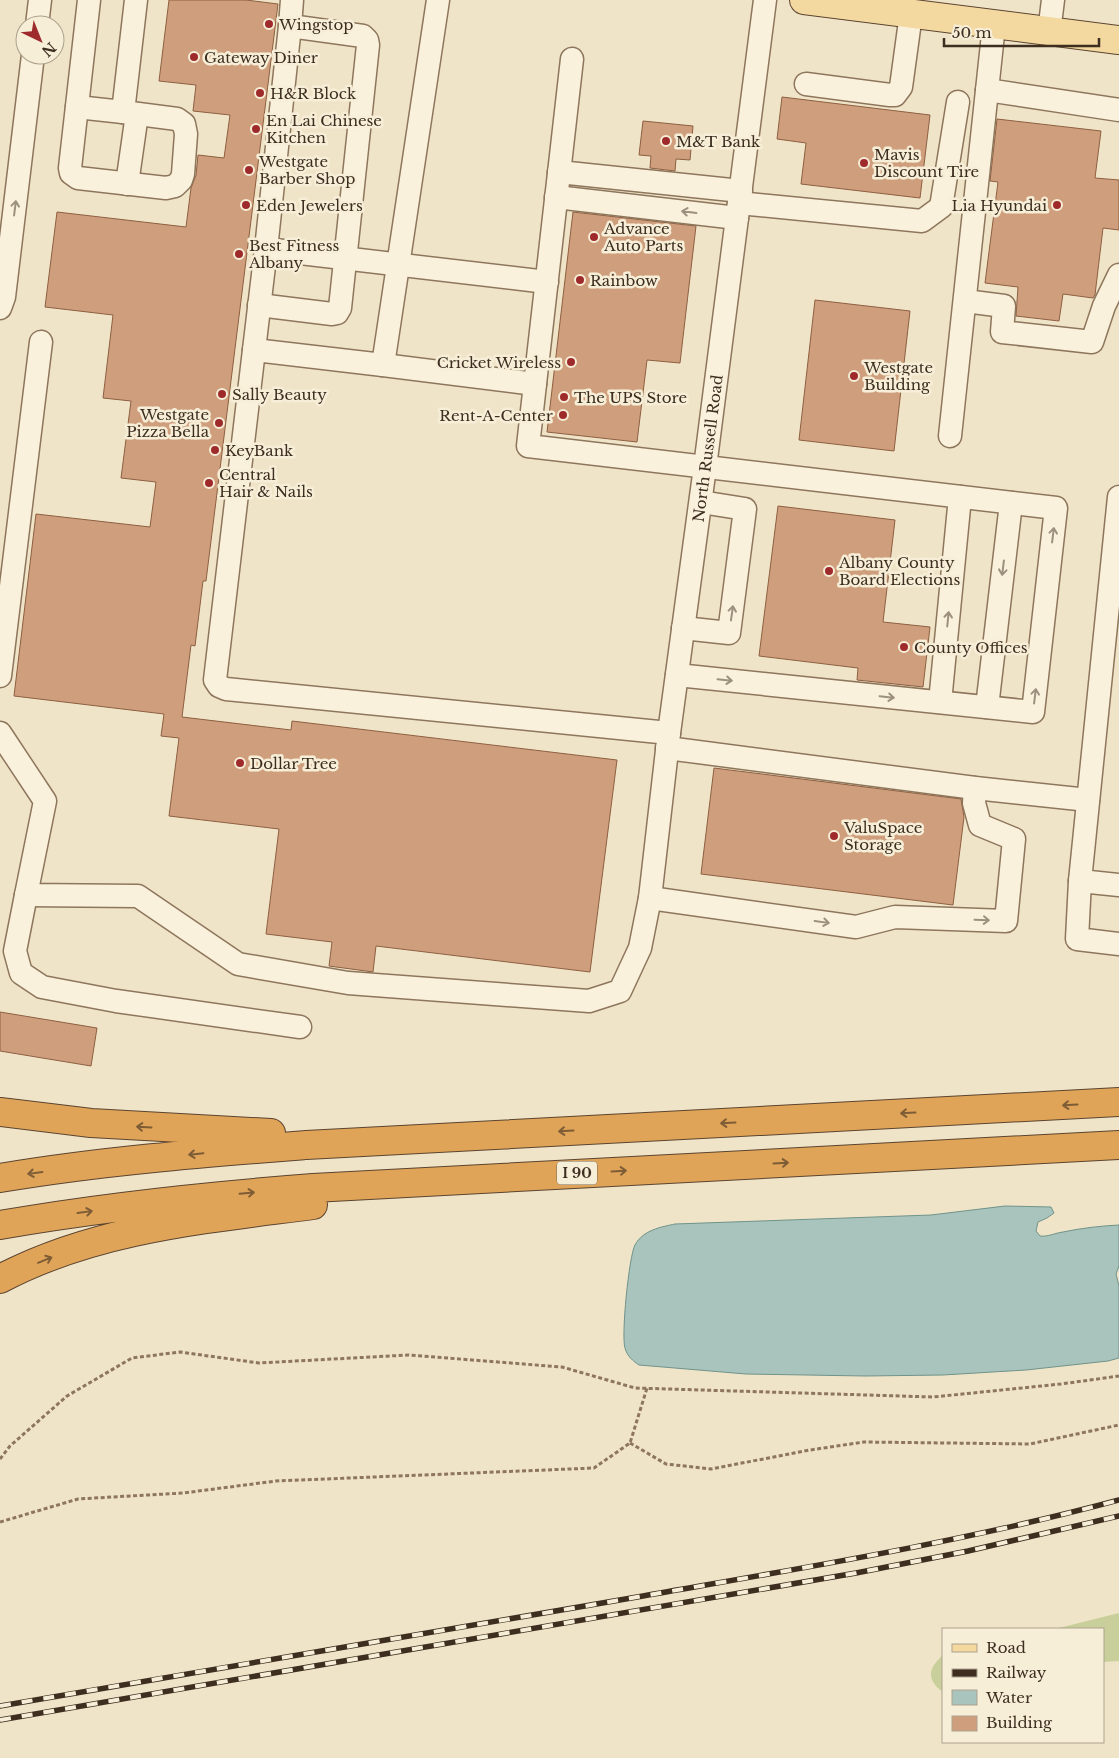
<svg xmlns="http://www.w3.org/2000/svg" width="1119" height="1758" font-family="'Libre Baskerville',serif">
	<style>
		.green { fill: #c9cf9b }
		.water { fill: #a9c4bc; stroke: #6f938a }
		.building { fill: #cf9f7d; stroke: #8d5f41 }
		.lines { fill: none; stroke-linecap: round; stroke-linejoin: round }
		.minor-casing { stroke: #8d765c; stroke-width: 25 }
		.major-casing { stroke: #5b4430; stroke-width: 30 }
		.highway-casing { stroke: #5b4430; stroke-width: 30 }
		.path { stroke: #8d765c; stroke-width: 3; stroke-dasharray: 4 2.5; stroke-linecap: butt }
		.minor { stroke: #faf1dc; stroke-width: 22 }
		.major { stroke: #f3d9a0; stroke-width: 28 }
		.highway { stroke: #e0a458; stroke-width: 28 }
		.rail-casing { stroke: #3d2e20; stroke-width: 5.5 }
		.rail { stroke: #f7eed8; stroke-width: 4; stroke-dasharray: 11; stroke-linecap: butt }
		.oneway { stroke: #9c907e }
		.oneway2 { stroke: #7e5d36 }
		.poi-dot { fill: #9e2a2b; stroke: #f7eed8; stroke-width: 2 }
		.labels { text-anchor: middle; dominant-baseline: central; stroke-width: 5; stroke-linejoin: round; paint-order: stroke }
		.shield { fill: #f7eed8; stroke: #756857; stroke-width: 1 }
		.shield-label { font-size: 14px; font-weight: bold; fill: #3d2e20 }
		.poi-label { font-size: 15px; fill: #3d2e20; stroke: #f7eed8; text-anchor: start }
		.street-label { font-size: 15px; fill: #3d2e20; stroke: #f7eed8 }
	</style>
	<rect width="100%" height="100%" fill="#f0e4c8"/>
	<path class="green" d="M1119,1613V1661L1103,1662V1629H1055Z
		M943,1655V1692C926,1680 928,1668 943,1655Z"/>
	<path class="water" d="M1005,1206L1051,1207L1054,1213L1047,1218L1038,1222L1036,1231L1040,1236C1048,1237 1055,1233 1063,1232C1082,1228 1100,1226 1119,1225V1266L1116,1274L1119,1286V1358L1108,1361L1026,1370L943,1375L865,1376L746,1374L639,1365C633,1361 627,1356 625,1348C621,1336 629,1256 635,1245C643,1230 661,1227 675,1224L931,1215Z"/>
	<path class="building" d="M169,0H246L278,4L206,581H203L195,646L191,645L182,717L291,730L292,721L617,760L590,972L376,946L373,972L329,966L332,942L266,934L279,829L169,816L179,738L161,736L164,714L14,696L36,514L150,527L156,482L121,478L131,401L103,398L113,315L45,307L57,212L186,227L191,188L196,175L198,155L224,158L230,115L193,111L196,85L159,81Z
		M782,97L930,115L920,198L801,184L806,143L777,139Z
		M997,119L1101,131L1095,178L1119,180V230L1103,228L1095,295L1093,298L1063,294L1059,321L1016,316L1018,287L985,283L998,182L990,181Z
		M643,121L693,126L690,160L676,159L675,171L650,168L651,156L639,155Z
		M573,212L696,226L680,363L647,360L637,442L547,432Z
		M815,300L910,311L894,451L799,440Z
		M778,506L895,520L883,622L930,627L923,687L857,680L858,668L759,656Z
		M714,768L961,799L964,817L953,905L701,874Z
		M0,1012L97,1028L91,1066L0,1051Z"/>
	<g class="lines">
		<defs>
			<g id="minor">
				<path d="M89,0L70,168L71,173L78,178L166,188L175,186L181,180L183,174L186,134L184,124L177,119L123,112L136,0"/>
				<path d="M438,0L383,365L254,350L215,680L219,686L226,689L669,733"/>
				<path d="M37,25L40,0"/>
				<path d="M290,26L292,0"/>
				<path d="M1049,32L1053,0"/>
				<path d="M806,84L890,95H895L901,87L911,14"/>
				<path d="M987,90L1119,110"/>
				<path d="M77,107L123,112"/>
				<path d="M559,172L741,191"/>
				<path d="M127,184L137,114"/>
				<path d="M556,197L737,218"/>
				<path d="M739,203L922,221L941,207L958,102"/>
				<path d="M965,301L1004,306L1002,332L1092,342L1104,306L1119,275"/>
				<path d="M259,305L332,314L337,313L340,308L368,45L367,40L363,36L290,26L266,249"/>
				<path d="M0,308L4,297L33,55"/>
				<path d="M254,350L266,249L547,282"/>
				<path d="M383,365L535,384L528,446L1056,508L1033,712L677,675"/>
				<path d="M535,384L572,59"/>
				<path d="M950,436L994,25"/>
				<path d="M1119,497L1080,881L1119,885"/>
				<path d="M683,628L729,633L745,509L701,502"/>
				<path d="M0,676L41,342"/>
				<path d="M940,702L960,497"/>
				<path d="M987,707L1011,503"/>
				<path id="s1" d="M0,733L45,801L26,895L138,896L238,964L348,983L589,1001L620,991L640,948L650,898L669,733L705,467L765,0"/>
				<path d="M667,748L975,788L1088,800"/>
				<path d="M1080,881L1077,939L1119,944"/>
				<path d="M26,895L15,951L21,973L42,987L116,1001L300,1027"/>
				<path d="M650,898L856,927L895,917L1006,921L1014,839L980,825L974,803L975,788"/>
			</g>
			<path id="major" d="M804,0L1119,40"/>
			<path id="highway" d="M0,1112L91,1123L271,1133
				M0,1178C101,1161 204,1153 306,1145L1119,1102
				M0,1225C103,1207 208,1196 313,1188L1119,1145
				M0,1279C96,1228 207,1219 313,1205"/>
		</defs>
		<use href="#minor" class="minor-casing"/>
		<use href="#major" class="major-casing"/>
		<use href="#highway" class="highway-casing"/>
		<path class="path" d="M630,1443L666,1464L711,1469L810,1450L864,1442L1030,1444L1119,1425
			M0,1459L10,1446L67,1396L132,1358L180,1352L259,1363L408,1355L562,1367L635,1388L933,1397L1061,1384L1119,1376
			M0,1522L78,1499L183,1493L276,1481L594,1468L630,1443L647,1388"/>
		<use href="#minor" class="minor"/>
		<use href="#major" class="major"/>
		<use href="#highway" class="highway"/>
		<defs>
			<path id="rail" d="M0,1706C214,1669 429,1633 643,1596C802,1568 963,1542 1119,1500
				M0,1720L856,1573L968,1551L1119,1516"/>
		</defs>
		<use href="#rail" class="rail-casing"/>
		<use href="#rail" class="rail"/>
	</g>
	<defs><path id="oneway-shaft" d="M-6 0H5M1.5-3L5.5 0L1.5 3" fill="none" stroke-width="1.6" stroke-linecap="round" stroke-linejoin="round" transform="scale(1.25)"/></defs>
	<g class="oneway">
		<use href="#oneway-shaft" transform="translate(15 208) rotate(-83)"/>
		<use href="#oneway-shaft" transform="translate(689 212) rotate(-173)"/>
		<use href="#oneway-shaft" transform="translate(1053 535) rotate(-83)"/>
		<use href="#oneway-shaft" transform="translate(1003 568) rotate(97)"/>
		<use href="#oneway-shaft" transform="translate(732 613) rotate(-82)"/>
		<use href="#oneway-shaft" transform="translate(948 619) rotate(-84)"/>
		<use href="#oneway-shaft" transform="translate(725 680) rotate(6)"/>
		<use href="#oneway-shaft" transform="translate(1035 696) rotate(-83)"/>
		<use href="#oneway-shaft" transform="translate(887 697) rotate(6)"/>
		<use href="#oneway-shaft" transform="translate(982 920) rotate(2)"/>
		<use href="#oneway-shaft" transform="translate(822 922) rotate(8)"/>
	</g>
	<g class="oneway2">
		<use href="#oneway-shaft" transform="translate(1070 1105) rotate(177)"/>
		<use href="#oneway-shaft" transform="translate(908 1113) rotate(177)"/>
		<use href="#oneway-shaft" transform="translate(728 1123) rotate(177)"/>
		<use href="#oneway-shaft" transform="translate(144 1127) rotate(-177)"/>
		<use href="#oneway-shaft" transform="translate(566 1131) rotate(177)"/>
		<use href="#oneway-shaft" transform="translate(196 1154) rotate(174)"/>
		<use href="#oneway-shaft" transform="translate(781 1163) rotate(-3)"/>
		<use href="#oneway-shaft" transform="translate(619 1171) rotate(-3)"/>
		<use href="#oneway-shaft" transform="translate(35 1173) rotate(172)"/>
		<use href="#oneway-shaft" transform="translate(247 1193) rotate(-5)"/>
		<use href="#oneway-shaft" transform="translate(85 1212) rotate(-8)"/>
		<use href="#oneway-shaft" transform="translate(45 1260) rotate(-22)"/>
	</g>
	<g class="poi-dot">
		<circle cx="269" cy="24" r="5"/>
		<circle cx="194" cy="57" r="5"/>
		<circle cx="260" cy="93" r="5"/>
		<circle cx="256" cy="129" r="5"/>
		<circle cx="666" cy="141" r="5"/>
		<circle cx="864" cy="163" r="5"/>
		<circle cx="249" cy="170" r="5"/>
		<circle cx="246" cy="205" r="5"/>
		<circle cx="1057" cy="205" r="5"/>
		<circle cx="594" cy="237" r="5"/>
		<circle cx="239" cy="254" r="5"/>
		<circle cx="580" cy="280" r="5"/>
		<circle cx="571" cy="362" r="5"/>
		<circle cx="854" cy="376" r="5"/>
		<circle cx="222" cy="394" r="5"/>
		<circle cx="564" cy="397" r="5"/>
		<circle cx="563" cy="415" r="5"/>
		<circle cx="219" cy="423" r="5"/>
		<circle cx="215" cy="450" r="5"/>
		<circle cx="209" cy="483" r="5"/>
		<circle cx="829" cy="571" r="5"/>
		<circle cx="904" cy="647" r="5"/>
		<circle cx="240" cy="763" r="5"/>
		<circle cx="834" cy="836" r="5"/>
	</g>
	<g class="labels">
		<rect class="shield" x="557" y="1161.5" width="40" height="23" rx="4"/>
		<g class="shield-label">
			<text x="577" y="1173">I 90</text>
		</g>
		<g class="poi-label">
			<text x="279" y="24">Wingstop</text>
			<text x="204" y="57">Gateway Diner</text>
			<text x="270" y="93">H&amp;R Block</text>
			<text x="266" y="120">En Lai Chinese<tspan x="266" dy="17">Kitchen</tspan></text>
			<text x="676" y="141">M&amp;T Bank</text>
			<text x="874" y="154">Mavis<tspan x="874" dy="17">Discount Tire</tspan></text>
			<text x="259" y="161">Westgate<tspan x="259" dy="17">Barber Shop</tspan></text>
			<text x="256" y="205">Eden Jewelers</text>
			<text x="1047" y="205" text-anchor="end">Lia Hyundai</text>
			<text x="604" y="228">Advance<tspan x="604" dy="17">Auto Parts</tspan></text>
			<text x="249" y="245">Best Fitness<tspan x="249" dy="17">Albany</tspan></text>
			<text x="590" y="280">Rainbow</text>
			<text x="561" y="362" text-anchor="end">Cricket Wireless</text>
			<text x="864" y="367">Westgate<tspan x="864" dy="17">Building</tspan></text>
			<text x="232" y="394">Sally Beauty</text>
			<text x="574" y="397">The UPS Store</text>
			<text x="209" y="414" text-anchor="end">Westgate<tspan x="209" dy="17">Pizza Bella</tspan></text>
			<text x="553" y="415" text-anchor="end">Rent-A-Center</text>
			<text x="225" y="450">KeyBank</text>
			<text x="219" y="474">Central<tspan x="219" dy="17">Hair &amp; Nails</tspan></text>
			<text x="839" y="562">Albany County<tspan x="839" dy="17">Board Elections</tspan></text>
			<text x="914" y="647">County Offices</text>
			<text x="250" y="763">Dollar Tree</text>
			<text x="844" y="827">ValuSpace<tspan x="844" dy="17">Storage</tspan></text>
		</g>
		<g class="street-label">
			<text stroke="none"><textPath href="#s1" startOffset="1348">North Russell Road</textPath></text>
		</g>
	</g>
	<rect x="942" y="1628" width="162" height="115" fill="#f7eed8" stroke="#ada18e"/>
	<rect x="952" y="1644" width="25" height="8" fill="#f3d9a0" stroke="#ada18e"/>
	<text x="986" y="1653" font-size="15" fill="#3d2e20">Road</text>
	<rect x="952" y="1669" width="25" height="8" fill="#3d2e20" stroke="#ada18e"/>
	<text x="986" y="1678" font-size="15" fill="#3d2e20">Railway</text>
	<rect x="952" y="1690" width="25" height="15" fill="#a9c4bc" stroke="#ada18e"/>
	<text x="986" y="1703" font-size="15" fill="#3d2e20">Water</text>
	<rect x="952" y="1716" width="25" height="15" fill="#cf9f7d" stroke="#ada18e"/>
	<text x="986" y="1728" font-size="15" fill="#3d2e20">Building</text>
	<g transform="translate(40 40) rotate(137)"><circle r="24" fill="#f7eed8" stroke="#ada18e"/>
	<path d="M0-4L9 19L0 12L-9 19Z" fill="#9e2a2b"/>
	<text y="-8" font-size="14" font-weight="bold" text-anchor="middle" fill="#3d2e20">N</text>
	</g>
	<path d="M944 38v8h155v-8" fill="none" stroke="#3d2e20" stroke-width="2.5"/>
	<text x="952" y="38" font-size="15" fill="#3d2e20" stroke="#f7eed8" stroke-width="4" paint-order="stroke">50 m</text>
</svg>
